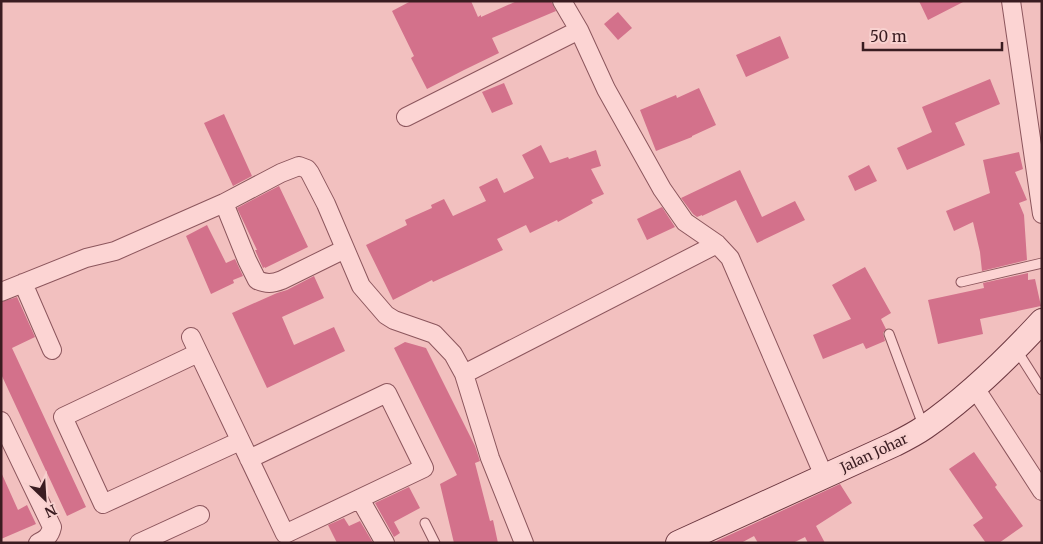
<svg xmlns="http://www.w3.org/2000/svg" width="1043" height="544" font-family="Merriweather,serif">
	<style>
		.building { fill: #d3718b }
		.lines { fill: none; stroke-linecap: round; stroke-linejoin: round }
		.lane-casing { stroke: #8c565d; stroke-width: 11 }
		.street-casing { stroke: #8c565d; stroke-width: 20 }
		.secondary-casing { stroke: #6e3942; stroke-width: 26 }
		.lane { stroke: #fcd4d3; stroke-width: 9 }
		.street { stroke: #fcd4d3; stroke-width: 18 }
		.secondary { stroke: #fcd4d3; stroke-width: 24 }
		.labels { text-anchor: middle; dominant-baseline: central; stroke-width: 5; stroke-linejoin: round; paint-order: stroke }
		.street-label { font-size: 14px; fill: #3a1c21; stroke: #f8d1cf }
	</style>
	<rect width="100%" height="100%" fill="#f2c0bf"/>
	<path class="building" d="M411,1H471L478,17L481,15V17L517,1H551L556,11L492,38L499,53L464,70L427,89L411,58L414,56L392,11Z
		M919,1H965L928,20Z
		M618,12L632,28L618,40L604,24Z
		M780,36L789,58L746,77L736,55Z
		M990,79L1000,104L955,123L965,145L907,170L897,148L932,132L922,107Z
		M504,83L513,104L492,113L482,92Z
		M699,88L716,125L692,136V137L656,151L640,110L676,95L677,98Z
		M224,114L252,176L233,186L204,123Z
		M541,145L550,163L568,157L569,159L596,150L601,166L591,169L604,194L591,200L593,203L558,222L557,220L530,233L526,225L497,239L503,250L433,282L432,280L393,300L366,245L407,225L405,220L432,208L431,205L444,199L453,216L486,201L479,187L497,178L504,193L534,178L522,155Z
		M1019,152L1023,169L1015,172L1027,200L1019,203L1024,215L1027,260L982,271L980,252L973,222L954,231L946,211L990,193L983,160Z
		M869,165L877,181L855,191L848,176Z
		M740,170L762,217L795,201L805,220L757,243L736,200L702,216V215L697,217L693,214L681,198Z
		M279,186L308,247L265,268V267L263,268L255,250H257L237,208Z
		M662,207L675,227L647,240L637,219Z
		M207,225L226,263L235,259L243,276L233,280L234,283L211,294L193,252L186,236Z
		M865,267L891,313L881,319L886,329L883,333L885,341L866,349L863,343L823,359L813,335L851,319L832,285Z
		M1028,273V280L1035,279L1041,306L980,319L983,334L938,344L928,300L984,288L983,283Z
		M314,276L324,298L282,317L294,345L334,327L345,351L267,388L232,313L277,293L287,290Z
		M17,297L35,337L12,348L86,507L67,516L1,374V302Z
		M405,342L426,348L475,446L480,461L475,463L490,521L493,520L498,543H454L440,484L457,475L394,348Z
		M974,452L997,485L995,487L1023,526L999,543H986L973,525L983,518L949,469Z
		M1,472L18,510L27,505L36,524L1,539Z
		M840,484L852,503L816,526L825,543H808L805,537L793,543H758L754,536L741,543H712Z
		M409,487L420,508L394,522L400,533L394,537L375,503Z
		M344,518L349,526L360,521L373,543H337L328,525Z"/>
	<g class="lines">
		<defs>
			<path id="lane" d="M961,282L1042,263
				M889,334L923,425
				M1016,349L1042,390
				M425,523L435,543"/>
			<path id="street" d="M562,1L579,30L606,89L662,189L685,222L717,244L730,258L824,476
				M1011,1L1042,214
				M406,117L579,30
				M345,249L282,280C272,284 266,284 257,280L247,260L224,203L281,173L299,166L307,169L310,173L326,204L361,286L386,315L394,320L434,334L453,354L464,374L490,458L524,543
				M23,283L52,350
				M1,292L86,258L115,251L224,203
				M191,337L285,534L424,468L387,393L249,459
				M198,353L63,417L103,504L240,441
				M464,374L717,244
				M975,388L1042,491
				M1,421L52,527C50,536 46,539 38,543
				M360,499L385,543
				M139,543L200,515"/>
			<path id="secondary" d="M678,543L895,444C905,439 915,434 925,427C968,397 1006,360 1042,321"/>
		</defs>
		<use href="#lane" class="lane-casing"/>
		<use href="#street" class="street-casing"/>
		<use href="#secondary" class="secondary-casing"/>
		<use href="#lane" class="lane"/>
		<use href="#street" class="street"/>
		<use href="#secondary" class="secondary"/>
	</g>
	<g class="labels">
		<g class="street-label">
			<text transform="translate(874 453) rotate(-25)">Jalan Johar</text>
		</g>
	</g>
	<rect width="1043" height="544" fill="none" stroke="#3a1c21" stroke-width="5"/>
	<g transform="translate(45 499) rotate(155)" stroke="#f8d1cf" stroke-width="4" paint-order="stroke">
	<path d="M0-4L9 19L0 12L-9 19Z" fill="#3a1c21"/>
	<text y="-8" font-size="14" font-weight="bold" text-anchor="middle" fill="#3a1c21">N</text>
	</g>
	<path d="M863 42v8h139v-8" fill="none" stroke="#3a1c21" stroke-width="2.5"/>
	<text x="870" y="42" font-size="15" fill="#3a1c21" stroke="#f8d1cf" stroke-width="4" paint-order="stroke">50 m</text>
</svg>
